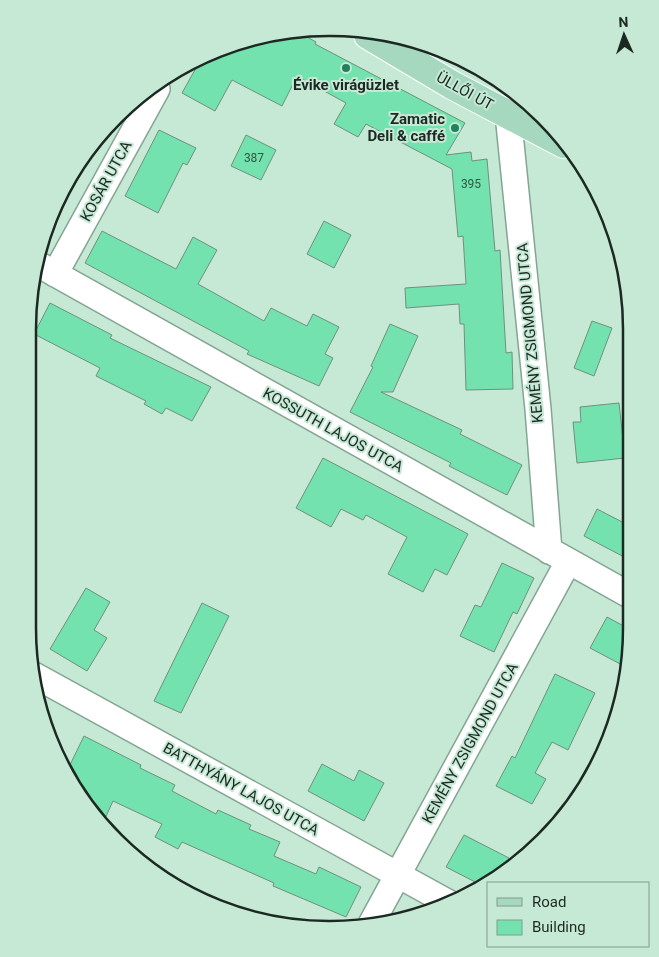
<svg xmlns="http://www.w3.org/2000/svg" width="659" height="957" font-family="Roboto,sans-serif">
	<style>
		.building { fill: #74e2ae; stroke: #6f907f }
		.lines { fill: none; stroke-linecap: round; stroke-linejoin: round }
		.minor-casing { stroke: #84a593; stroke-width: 28 }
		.major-casing { stroke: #fff; stroke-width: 30 }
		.minor { stroke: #fff; stroke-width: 25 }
		.major { stroke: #a5d8bf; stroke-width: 28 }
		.poi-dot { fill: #21835b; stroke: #c6e9d6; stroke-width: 2 }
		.labels { text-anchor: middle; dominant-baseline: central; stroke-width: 4; stroke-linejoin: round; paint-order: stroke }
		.number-label { font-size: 12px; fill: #325745 }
		.poi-label { font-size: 15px; font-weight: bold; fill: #1c2922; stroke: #c6e9d6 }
		.street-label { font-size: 15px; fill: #1c2922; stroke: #c6e9d6 }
		.rim { fill: none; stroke: #1c2922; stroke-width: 2.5 }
	</style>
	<rect width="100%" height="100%" fill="#c6e9d6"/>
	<path class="building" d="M300,33L316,42L315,44L465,123L446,155L471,152L472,161L487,159L495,251L500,250L506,353L512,352L513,389L466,390L464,324H460L459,304L406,308L405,288L466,284L463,236L458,237L452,169L366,124L358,137L334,124L346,103L297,76L282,106L232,80L215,111L182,93L201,59L214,50Z
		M159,130L196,148L187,165L183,163L158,213L125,196Z
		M246,135L276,150L261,180L231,166Z
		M324,221L351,235L334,268L307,254Z
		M102,231L176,269L193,237L217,250L198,284L264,321L271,308L307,326L313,314L339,327L325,354L333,358L319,386L247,354L249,351L85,263Z
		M50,303L112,335L110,338L211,387L192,421L166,408L162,414L144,404L146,401L96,376L100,368L34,334Z
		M592,321L612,328L594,376L574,368Z
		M390,324L418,336L393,392H381L462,430L460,434L522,465L507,495L449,466L451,463L350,412L373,367L371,366Z
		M619,403L625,458L577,463L573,422H581L580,407Z
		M323,458L468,534L447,575L435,569L423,592L388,574L407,537L366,515L363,520L341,509L331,527L296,508Z
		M597,509L630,526V560L584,536Z
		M502,563L534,578L517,614L513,612L494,652L460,636L475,605L481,607Z
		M86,588L110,602L94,630L107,638L87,671L50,649Z
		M202,603L229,616L181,713L154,701Z
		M607,617L631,630L624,666L590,648Z
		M555,674L595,693L568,750L552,742L535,773L546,779L532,804L496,786L512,756L515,758Z
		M84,736L141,765L140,768L175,785L172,791L216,814L218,810L251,825L249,829L280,842L274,856L316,874L319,867L361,887L346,917L273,886L274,883L182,842L178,849L155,837L162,824L113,801L103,823L78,795L67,771Z
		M322,764L354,781L359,770L384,783L364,821L308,791Z
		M464,835L509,858L503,870L481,885L446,867Z"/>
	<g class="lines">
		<defs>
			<path id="minor" d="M508,114L538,409L549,551
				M36,263L631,596
				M55,274L157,89
				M34,675L449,903
				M371,924L568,562"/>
			<path id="major" d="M368,35L452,85L564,144"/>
		</defs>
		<use href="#minor" class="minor-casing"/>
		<use href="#major" class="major-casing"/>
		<use href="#minor" class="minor"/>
		<use href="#major" class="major"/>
	</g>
	<g class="poi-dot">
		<circle cx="346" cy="68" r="5"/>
		<circle cx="455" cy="128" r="5"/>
	</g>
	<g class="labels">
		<g class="number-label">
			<text x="254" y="158">387</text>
			<text x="471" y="184">395</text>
		</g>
		<g class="poi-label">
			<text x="346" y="85">Évike virágüzlet</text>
			<text x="445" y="119" text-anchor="end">Zamatic<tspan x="445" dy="17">Deli &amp; caffé</tspan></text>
		</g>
		<g class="street-label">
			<text transform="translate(465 91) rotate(29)">ÜLLŐI ÚT</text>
			<text transform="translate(106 181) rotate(-61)">KOSÁR UTCA</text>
			<text transform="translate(530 333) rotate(-95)">KEMÉNY ZSIGMOND UTCA</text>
			<text transform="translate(333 430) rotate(29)">KOSSUTH LAJOS UTCA</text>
			<text transform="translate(470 743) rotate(-61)">KEMÉNY ZSIGMOND UTCA</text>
			<text transform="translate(241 789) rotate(29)">BATTHYÁNY LAJOS UTCA</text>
		</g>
	</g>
	<path d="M0 0H659V957H0ZM329 36H330A293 293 0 0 1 623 329V628A293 293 0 0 1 330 921H329A293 293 0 0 1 36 628V329A293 293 0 0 1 329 36Z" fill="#c6e9d6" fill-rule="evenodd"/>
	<path class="rim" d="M329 36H330A293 293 0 0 1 623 329V628A293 293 0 0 1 330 921H329A293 293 0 0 1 36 628V329A293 293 0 0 1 329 36Z"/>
	<rect x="487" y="882" width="162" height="65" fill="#c6e9d6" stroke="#829c8e"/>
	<rect x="497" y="898" width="25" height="8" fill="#a5d8bf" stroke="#829c8e"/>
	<text x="532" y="907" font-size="15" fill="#1c2922">Road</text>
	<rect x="497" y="920" width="25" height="15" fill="#74e2ae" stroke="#829c8e"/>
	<text x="532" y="932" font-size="15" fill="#1c2922">Building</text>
	<g transform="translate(624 35) rotate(357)" stroke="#c6e9d6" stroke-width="4" paint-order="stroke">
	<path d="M0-4L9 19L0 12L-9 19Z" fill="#1c2922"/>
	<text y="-8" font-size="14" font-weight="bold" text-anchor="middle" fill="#1c2922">N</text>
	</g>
</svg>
